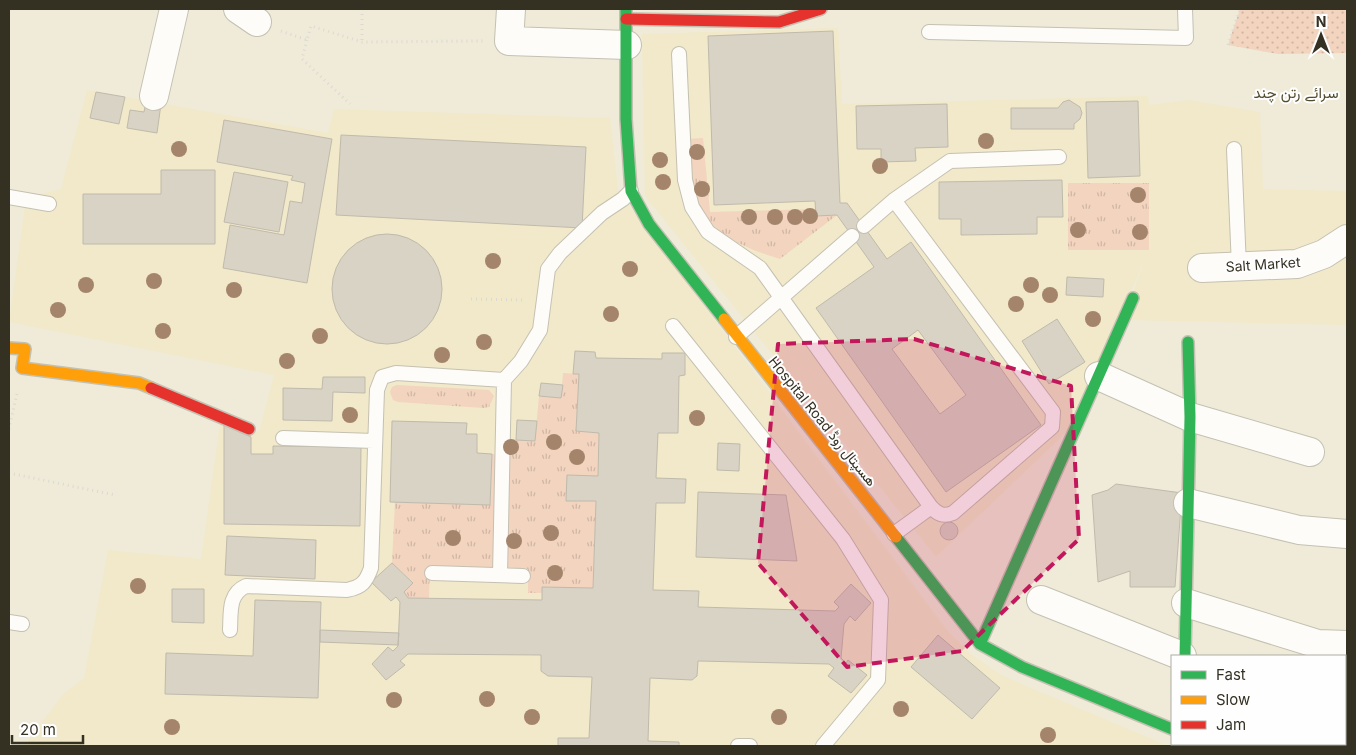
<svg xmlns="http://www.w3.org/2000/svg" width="1356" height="755" font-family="Inter,Vazirmatn,sans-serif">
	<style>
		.built { fill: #f1e9c9 }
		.grass { fill: url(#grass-tufts) }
		.park { fill: url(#park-dots) }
		.building { fill: #d9d3c5; stroke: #c0baac; fill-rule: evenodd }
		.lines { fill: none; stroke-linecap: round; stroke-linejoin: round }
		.lane-casing { stroke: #c4c1b2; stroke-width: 16 }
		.street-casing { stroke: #c4c1b2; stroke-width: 30 }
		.fast-casing { stroke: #c4c1b2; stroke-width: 14 }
		.slow-casing { stroke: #c4c1b2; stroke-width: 14 }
		.jam-casing { stroke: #c4c1b2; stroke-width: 14 }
		.path { stroke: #dbd9d3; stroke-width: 3; stroke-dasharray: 1 4; stroke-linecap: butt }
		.lane { stroke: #fdfcf9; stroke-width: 14 }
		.street { stroke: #fdfcf9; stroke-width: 28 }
		.fast { stroke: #30b455; stroke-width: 11 }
		.slow { stroke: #ff9f0a; stroke-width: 11 }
		.jam { stroke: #e5322d; stroke-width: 11 }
		.tree { fill: #a5846c }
		.marked { fill: #c2185b; fill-opacity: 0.2; stroke: #c2185b; stroke-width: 4; stroke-dasharray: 10 6; stroke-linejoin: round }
		.labels { text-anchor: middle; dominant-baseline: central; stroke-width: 4; stroke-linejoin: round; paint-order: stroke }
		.street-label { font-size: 14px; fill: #343123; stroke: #fefefe }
		.neighbourhood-label { font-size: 15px; fill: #534b2d; stroke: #fefefe }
	</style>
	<defs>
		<pattern id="grass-tufts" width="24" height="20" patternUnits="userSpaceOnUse" patternTransform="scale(1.25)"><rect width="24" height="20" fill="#f2d4bf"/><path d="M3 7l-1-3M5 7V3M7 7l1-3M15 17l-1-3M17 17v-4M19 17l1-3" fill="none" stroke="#d0b6a4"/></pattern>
		<pattern id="park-dots" width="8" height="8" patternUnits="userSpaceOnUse" patternTransform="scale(1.25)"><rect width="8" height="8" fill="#f2d4bf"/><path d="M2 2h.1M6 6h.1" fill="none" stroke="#d0b6a4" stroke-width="1.8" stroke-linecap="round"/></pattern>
	</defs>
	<rect width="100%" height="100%" fill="#efebd8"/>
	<path class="built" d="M838,28L842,104L1148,96L1149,105L1189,100L1260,112L1263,189L1347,191V325L1124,320L1144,261L1073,426L936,557L645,196L642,34Z
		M87,90L328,133L334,109L610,118L618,191L948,631L972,655L1001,675L1168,746H24L63,694L84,678L108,550L201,559L220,423L259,432L274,375L9,322L26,198L61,189Z"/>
	<path class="grass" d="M703,138L710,212L816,209V216L837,215L780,259C747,249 706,233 695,197C689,180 691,157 689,139Z
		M1068,183H1149V250H1068Z
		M563,373L579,374L576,431L599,433L598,476L567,475L596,501L593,588L543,587L542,593H528V569L430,567L429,598H408L404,592L413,582L392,563L395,502L490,505L492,454L515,455L516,440L535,441L539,396L561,398Z
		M397,385L489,390L494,396L489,407L483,408L398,402L393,400L390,392L392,387Z"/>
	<path class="park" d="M1240,9H1347V53L1278,54L1228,45Z"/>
	<path class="building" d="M833,31L840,203H847L887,259L911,242L1041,425L946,492L816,308L874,267L837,215L816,216L815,201L714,205L708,36ZM918,330L966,395L940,414L892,349Z
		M96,92L125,97L119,124L90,118Z
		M1069,100L1080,107L1082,113L1080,119L1074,124V129H1011V108H1058L1063,102Z
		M1138,101L1140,176L1088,178L1086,102Z
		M146,102L161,104L157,133L127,128L130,110L144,112Z
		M947,104L948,147L915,148L916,161L881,162V149H857L856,106Z
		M224,120L332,139L307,283L223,268L230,225L284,235L290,201L302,203L305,183L291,180L293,176L217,162Z
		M341,135L586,147L582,228L336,215Z
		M161,170H215V244H83V194H161Z
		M234,172L288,182L279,232L224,222Z
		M1062,180L1063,217H1037V234L961,235V219H939V182Z
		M332 289a55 55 0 1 1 110 0a55 55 0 1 1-110 0Z
		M1067,277L1104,279L1103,297L1066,295Z
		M1057,319L1085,362L1049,384L1022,341Z
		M575,351L595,352L596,358L662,359V353H685V375L679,376L678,433H658L656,478L686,479L685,503H656L653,590L699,591L698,607L835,611L839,607L834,602L851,584L871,603L855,621L850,616L844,624L841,658L846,663L848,660L867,675L851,693L828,676L834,668L829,664L698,661L697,676L692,680L650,678L648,741L679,742V746H558V738H589L592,677L548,676L541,671V655L408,654L400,661L405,665L386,680L372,664L388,647L393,651L398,646L400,602L396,597L391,601L371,582L392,563L413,583L404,592L408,598L542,600V587L593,588L596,501H566L567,475L598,476L599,433L576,431L579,374H573Z
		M323,377H365V393L333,392L332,421L283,420V388L322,389Z
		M541,383L563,385L561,398L539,396Z
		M517,420L537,421L535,441L516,440Z
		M392,421L467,423L466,434H477V453L492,454L490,505L390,502Z
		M224,425L251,437V454H273V446L361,447L360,526L224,524Z
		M718,443L740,444L739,471L717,470Z
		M1116,484L1182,493L1175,587H1130V571L1098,582L1092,495L1108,490Z
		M698,492L786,495L797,561L696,557Z
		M940 531a9 9 0 1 1 18 0a9 9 0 1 1-18 0Z
		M227,536L316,540L315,579L225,575Z
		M172,589H204V623L172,622Z
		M255,600L321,602L318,698L165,694L166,653L253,656Z
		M320,630L399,633L398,645L320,642Z
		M938,635L1000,688L972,719L911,667Z"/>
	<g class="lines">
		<defs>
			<path id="lane" d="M929,32L1186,38L1185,9
				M679,54L685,180L692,207L708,232L760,268L931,507C938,514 943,517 953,513L1052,427L1053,412L894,200
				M1234,149L1239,267
				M9,197L49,204
				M864,226L894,200L950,161L1059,157
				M673,326L843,539L881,600L878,680L823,746
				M736,337L852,236
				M283,438L374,441
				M894,534L931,507
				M432,573L523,576
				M500,575L504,380L521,361L540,330L548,269L560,253L602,213L623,199L631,191
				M9,622L22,624
				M230,630C231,613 228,594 246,586L347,590C362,587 366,582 371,568L377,390L382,377L396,373L504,380
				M738,746H750"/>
			<path id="street" d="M238,9L257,22
				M511,9L509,41L627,45
				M154,96L174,9
				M1202,268L1297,264L1324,254L1347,239
				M1099,376L1190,417L1310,452
				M1188,503L1299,530L1347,534
				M1041,600L1182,656
				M1186,603L1318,644L1347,645"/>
			<path id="fast" d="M626,9V119L631,191L649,224L724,319
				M896,537L980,644L1022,667L1172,729
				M980,644L1133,298
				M1185,656L1190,417L1188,342
				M1201,744L1206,746"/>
			<path id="slow" d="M724,319L896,537
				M9,348L25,349L22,368L139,383L151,388"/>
			<path id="jam" d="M626,19L779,22L821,9
				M151,388L249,429"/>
		</defs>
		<use href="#lane" class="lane-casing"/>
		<use href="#street" class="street-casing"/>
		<use href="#fast" class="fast-casing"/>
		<use href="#slow" class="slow-casing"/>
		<use href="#jam" class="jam-casing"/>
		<path class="path" d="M362,9V42
			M281,31L307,40L311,26L362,42L485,41
			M307,40L302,59L350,104
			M1228,45L1240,9
			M471,299L526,300
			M9,429L17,393
			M9,473L115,495"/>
		<use href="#lane" class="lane"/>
		<use href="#street" class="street"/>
		<use href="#fast" class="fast"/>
		<use href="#slow" class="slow"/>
		<use href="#jam" class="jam"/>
	</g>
	<g class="tree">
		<circle cx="986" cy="141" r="8"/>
		<circle cx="179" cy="149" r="8"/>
		<circle cx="697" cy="152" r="8"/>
		<circle cx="660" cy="160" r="8"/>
		<circle cx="880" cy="166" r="8"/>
		<circle cx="663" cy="182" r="8"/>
		<circle cx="702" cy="189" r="8"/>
		<circle cx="1138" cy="195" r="8"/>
		<circle cx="810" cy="216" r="8"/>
		<circle cx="749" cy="217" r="8"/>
		<circle cx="775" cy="217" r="8"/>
		<circle cx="795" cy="217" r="8"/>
		<circle cx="1078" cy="230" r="8"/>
		<circle cx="1140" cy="232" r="8"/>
		<circle cx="493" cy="261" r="8"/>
		<circle cx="630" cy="269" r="8"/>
		<circle cx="154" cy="281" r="8"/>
		<circle cx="86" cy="285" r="8"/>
		<circle cx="1031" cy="285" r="8"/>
		<circle cx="234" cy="290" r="8"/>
		<circle cx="1050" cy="295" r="8"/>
		<circle cx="1016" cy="304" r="8"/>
		<circle cx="58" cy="310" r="8"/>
		<circle cx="611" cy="314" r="8"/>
		<circle cx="1093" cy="319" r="8"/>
		<circle cx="163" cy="331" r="8"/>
		<circle cx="320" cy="336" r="8"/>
		<circle cx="484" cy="342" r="8"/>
		<circle cx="442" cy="355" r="8"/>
		<circle cx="287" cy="361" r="8"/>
		<circle cx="350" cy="415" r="8"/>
		<circle cx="697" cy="418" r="8"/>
		<circle cx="554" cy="442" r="8"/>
		<circle cx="511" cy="447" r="8"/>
		<circle cx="577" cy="457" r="8"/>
		<circle cx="551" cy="533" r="8"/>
		<circle cx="453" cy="538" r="8"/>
		<circle cx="514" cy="541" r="8"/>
		<circle cx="555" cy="573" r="8"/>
		<circle cx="138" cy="586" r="8"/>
		<circle cx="487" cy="699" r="8"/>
		<circle cx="394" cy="700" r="8"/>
		<circle cx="901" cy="709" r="8"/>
		<circle cx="532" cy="717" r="8"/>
		<circle cx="779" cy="717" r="8"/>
		<circle cx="172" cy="727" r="8"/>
		<circle cx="1048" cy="735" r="8"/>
	</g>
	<path class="marked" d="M914,339L1071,386L1079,539L962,651L847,667L758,563L778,344Z"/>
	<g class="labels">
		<g class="street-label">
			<text transform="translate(1263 264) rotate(-4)">Salt Market</text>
			<text transform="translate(823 421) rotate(51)">Hospital Road ھسپتال روڈ</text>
		</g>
		<g class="neighbourhood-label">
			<text x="1296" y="92">سرائے رتن چند</text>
		</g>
	</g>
	<rect width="1356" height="755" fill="none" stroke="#343123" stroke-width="20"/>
	<rect x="1171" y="655" width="175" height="90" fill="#fefefe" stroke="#adaca6"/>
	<rect x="1181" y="671" width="25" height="8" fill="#30b455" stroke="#adaca6"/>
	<text x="1216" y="680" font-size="15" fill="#343123">Fast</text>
	<rect x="1181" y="696" width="25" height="8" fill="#ff9f0a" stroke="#adaca6"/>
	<text x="1216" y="705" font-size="15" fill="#343123">Slow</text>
	<rect x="1181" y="721" width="25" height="8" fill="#e5322d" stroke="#adaca6"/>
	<text x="1216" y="730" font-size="15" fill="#343123">Jam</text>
	<g transform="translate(1321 35)" stroke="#fefefe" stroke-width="4" paint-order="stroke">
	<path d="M0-4L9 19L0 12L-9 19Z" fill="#343123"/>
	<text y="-8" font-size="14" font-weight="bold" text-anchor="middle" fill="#343123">N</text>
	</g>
	<path d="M12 735v8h71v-8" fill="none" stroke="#343123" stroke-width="2.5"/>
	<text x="20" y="735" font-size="15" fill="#343123" stroke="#fefefe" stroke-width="4" paint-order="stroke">20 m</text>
</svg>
